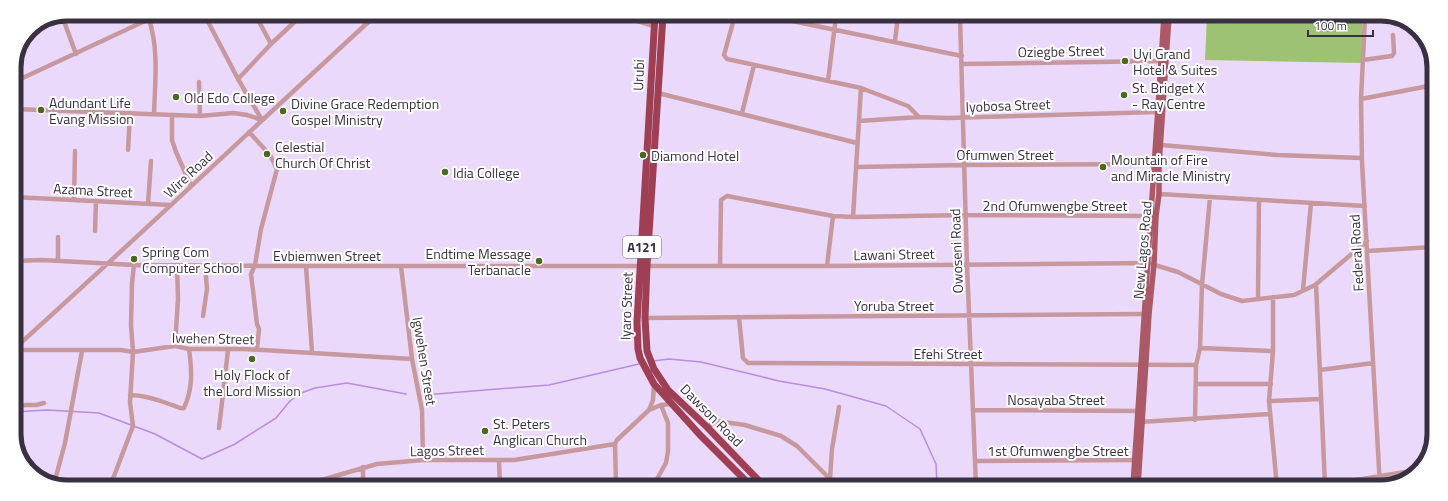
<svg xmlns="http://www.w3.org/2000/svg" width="1448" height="501" font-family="'Titillium Web',sans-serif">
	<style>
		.green { fill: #9dc274 }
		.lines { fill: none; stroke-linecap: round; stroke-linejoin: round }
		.stream { stroke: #bb8bdf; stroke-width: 1.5 }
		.minor { stroke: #c8989f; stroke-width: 4.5 }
		.major { stroke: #ab5867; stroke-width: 5.5 }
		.highway { stroke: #9f3f54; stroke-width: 7 }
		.poi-dot { fill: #49691e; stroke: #fff; stroke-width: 1.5 }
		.labels { text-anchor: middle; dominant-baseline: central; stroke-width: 4; stroke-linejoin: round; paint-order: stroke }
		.shield { fill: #fff; stroke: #746e7a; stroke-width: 1 }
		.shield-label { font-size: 13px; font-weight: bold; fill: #393041 }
		.street-label { font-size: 14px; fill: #393041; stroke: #fff }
		.poi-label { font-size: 14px; fill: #393041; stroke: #fff; text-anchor: start }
		.rim { fill: none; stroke: #393041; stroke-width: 5 }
	</style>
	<rect width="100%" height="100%" fill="#ebd9fb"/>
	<path class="green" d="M1207,16L1363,17L1361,63L1205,60Z"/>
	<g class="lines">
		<path class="stream" d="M653,361L669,359L701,362L779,381L825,389L886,406L920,429L936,464L937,486
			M424,395L549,385L639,364
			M14,412L47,410L99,413L155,434L202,459L235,444L276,418L290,401L301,393L315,388L347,383L406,394"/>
		<path class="minor" d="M204,14L238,79L262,120
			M255,14L271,44
			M617,15L654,26
			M735,15L724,55L727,59L861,88L908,106L919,117
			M763,15L962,56
			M62,16L76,54
			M960,16L967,264L976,486
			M1365,17L1361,99L1362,162L1380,487
			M149,19C159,50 155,82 154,114
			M895,41L898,16
			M1363,60L1392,56L1394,53L1393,35
			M962,64L1160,61
			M238,79L271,44L303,14
			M828,81L836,16
			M14,82L160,14
			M199,82L200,116
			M658,93L857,143
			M1361,99L1434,85
			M14,109L200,116L233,113L247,115L262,120
			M742,113L754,65
			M172,115V140L176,152L191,186
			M859,121L919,117L948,118L1157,112
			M249,132L270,155L277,169L261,229L255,265L251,274L257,324L259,329L257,349
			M1161,145L1277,155L1362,158
			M128,150L130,113
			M856,167L965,165L1155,164
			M1159,194L1365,206
			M14,197L170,205
			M74,200L75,151
			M148,204L151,161
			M853,217L861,88
			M95,231L96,201
			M58,237V261
			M1367,251L1433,247
			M14,261L42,260L134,265L306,266H827L1148,263L1178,272L1221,294L1242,301L1294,295L1315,285L1367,241
			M306,266L312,352
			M401,266L412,359L422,410L423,460
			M720,266L721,200L727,196L833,216L853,217L966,215L1151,216
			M827,266L833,216
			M1316,284L1325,485
			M1303,290L1311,203
			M1273,297V351L1269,401L1277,487
			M1258,298L1259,200
			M203,316L207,289L205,265
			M739,317L743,358L748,363L1196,365
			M645,318L1143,314
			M175,346L178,299L177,265
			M1200,348L1273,351
			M14,349C136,239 255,126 376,15
			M14,350H121L133,352L175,346L189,349H244L412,359
			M1320,370L1373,363
			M1196,384H1271
			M130,395C145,395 159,400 172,405C177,406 179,409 184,408C193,388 192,371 189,349
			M1269,401L1321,399
			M14,409L25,405H36L44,403
			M649,410L653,400L654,384
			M974,410L1139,411
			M1195,420L1196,365L1200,348L1202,285L1210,197
			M1140,422L1270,414
			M707,427L717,421L745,425L781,436L797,446L830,479L831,486
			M219,428L228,350
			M615,444L616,485
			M499,461L500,485
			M976,461L1138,460
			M830,479L832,449L839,407
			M54,484L65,443L82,351
			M111,484L133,426L130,402L133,352L131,325L132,283L134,265
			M304,485L377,464L423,460H514L615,444L617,440L649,410L661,405L671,404
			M363,485V467
			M653,486L666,463L668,451V423L661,405
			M1314,487L1417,470
			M1342,487L1413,476"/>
		<path class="major" d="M1133,486L1164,16
			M1138,486L1149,314L1154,264L1156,216L1159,194V165L1169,16"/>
		<path class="highway" d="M655,15L637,322L638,349L640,358L654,384L700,435L751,486
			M663,15L647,265L645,318L647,351L654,369L668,390L707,427L764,486"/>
	</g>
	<g class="poi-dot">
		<circle cx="1125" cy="61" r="4"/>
		<circle cx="1124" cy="95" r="4"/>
		<circle cx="176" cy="97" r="4"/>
		<circle cx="41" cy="110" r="4"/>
		<circle cx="283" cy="111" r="4"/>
		<circle cx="267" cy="154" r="4"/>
		<circle cx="643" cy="155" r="4"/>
		<circle cx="1103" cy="167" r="4"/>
		<circle cx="445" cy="172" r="4"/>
		<circle cx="134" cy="259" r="4"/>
		<circle cx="539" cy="261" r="4"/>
		<circle cx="252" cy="359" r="4"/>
		<circle cx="485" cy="431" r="4"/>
	</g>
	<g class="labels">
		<rect class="shield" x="623" y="236" width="38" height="22" rx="3"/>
		<g class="shield-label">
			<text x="642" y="247">A121</text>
		</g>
		<g class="street-label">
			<text transform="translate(1061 51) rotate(-1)">Oziegbe Street</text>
			<text transform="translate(638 75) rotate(-88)">Urubi</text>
			<text transform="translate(1008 105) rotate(-2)">Iyobosa Street</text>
			<text x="1005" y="154">Ofumwen Street</text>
			<text transform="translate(188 174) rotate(-43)">Wire Road</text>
			<text transform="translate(93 190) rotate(3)">Azama Street</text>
			<text x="1055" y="205">2nd Ofumwengbe Street</text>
			<text transform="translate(1142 250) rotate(-85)">New Lagos Road</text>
			<text transform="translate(956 251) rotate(-92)">Owoseni Road</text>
			<text transform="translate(1356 253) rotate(-93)">Federal Road</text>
			<text transform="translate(894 254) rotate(-1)">Lawani Street</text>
			<text x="327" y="255">Evbiemwen Street</text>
			<text x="894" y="305">Yoruba Street</text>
			<text transform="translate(626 306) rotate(-88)">Iyaro Street</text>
			<text transform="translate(213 338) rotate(1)">Iwehen Street</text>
			<text x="948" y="353">Efehi Street</text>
			<text transform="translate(425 361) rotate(81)">Igwehen Street</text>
			<text x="1056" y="399">Nosayaba Street</text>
			<text transform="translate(712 415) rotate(45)">Dawson Road</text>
			<text transform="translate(447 450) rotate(-1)">Lagos Street</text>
			<text x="1058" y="450">1st Ofumwengbe Street</text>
		</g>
		<g class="poi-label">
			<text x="1133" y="53">Uyi Grand<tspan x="1133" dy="16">Hotel &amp; Suites</tspan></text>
			<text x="1132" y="87">St. Bridget X<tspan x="1132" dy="16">- Ray Centre</tspan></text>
			<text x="184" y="97">Old Edo College</text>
			<text x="49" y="102">Adundant Life<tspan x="49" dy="16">Evang Mission</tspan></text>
			<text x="291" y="103">Divine Grace Redemption<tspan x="291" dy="16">Gospel Ministry</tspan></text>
			<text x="275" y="146">Celestial<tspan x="275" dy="16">Church Of Christ</tspan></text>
			<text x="651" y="155">Diamond Hotel</text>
			<text x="1111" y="159">Mountain of Fire<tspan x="1111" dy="16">and Miracle Ministry</tspan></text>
			<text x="453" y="172">Idia College</text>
			<text x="142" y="251">Spring Com<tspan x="142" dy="16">Computer School</tspan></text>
			<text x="531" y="253" text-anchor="end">Endtime Message<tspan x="531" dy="16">Terbanacle</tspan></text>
			<text x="252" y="374" text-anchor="middle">Holy Flock of<tspan x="252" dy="16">the Lord Mission</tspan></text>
			<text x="493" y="423">St. Peters<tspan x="493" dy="16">Anglican Church</tspan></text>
		</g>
	</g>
	<path d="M0 0H1448V501H0ZM67 21H1381A46 46 0 0 1 1427 67V434A46 46 0 0 1 1381 480H67A46 46 0 0 1 21 434V67A46 46 0 0 1 67 21Z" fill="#fff" fill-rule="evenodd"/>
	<path class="rim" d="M67 21H1381A46 46 0 0 1 1427 67V434A46 46 0 0 1 1381 480H67A46 46 0 0 1 21 434V67A46 46 0 0 1 67 21Z"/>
	<path d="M1308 30v6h65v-6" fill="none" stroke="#393041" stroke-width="2"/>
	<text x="1314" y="30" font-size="12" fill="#393041" stroke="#ffffff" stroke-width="3" paint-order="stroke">100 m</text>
</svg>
